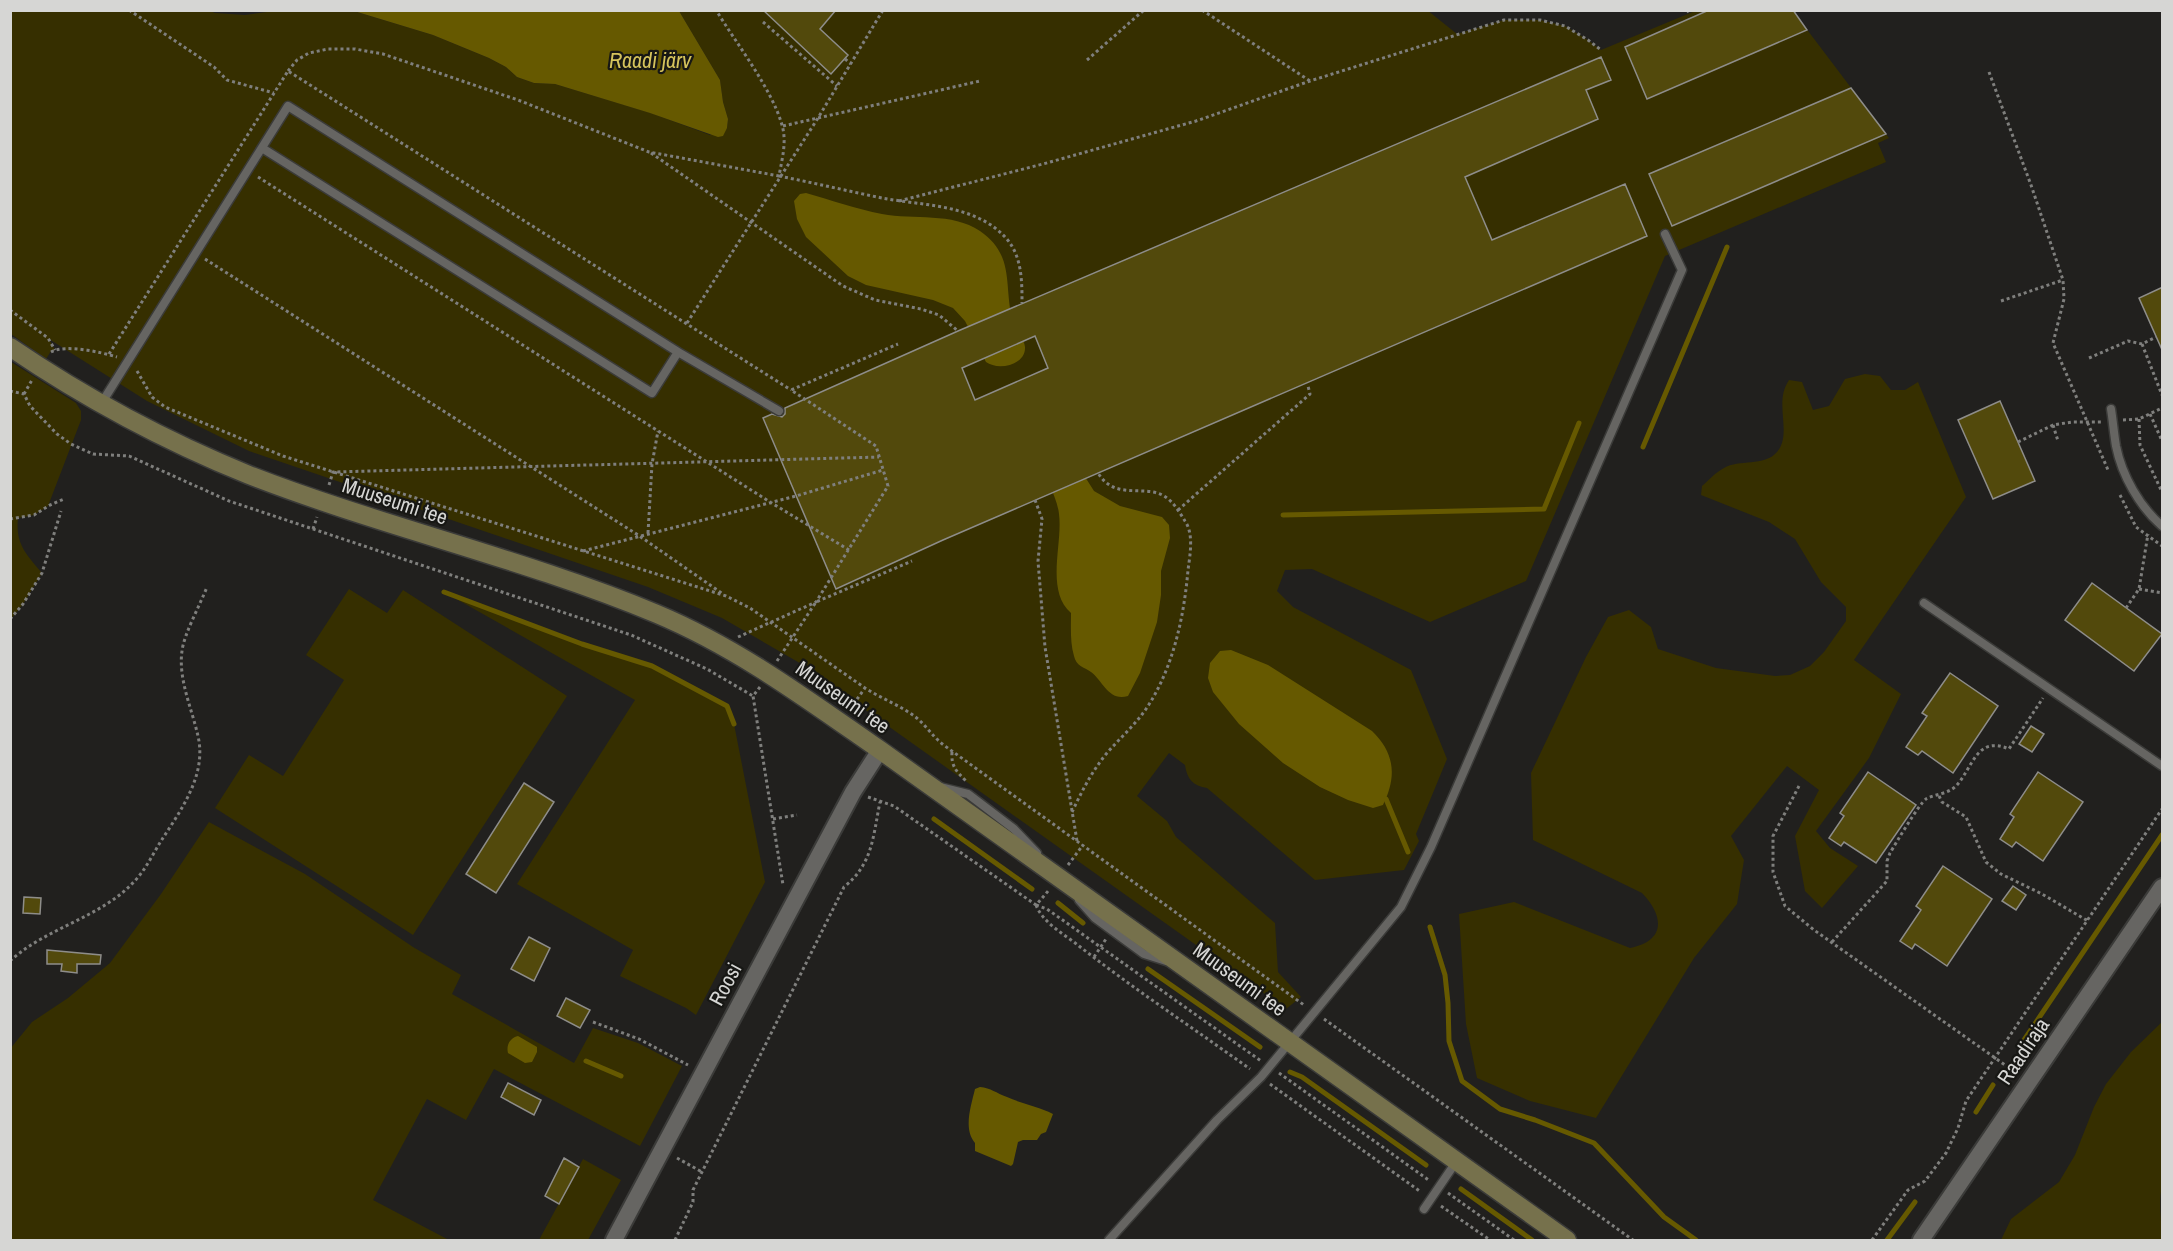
<svg xmlns="http://www.w3.org/2000/svg" width="2173" height="1251" font-family="'Archivo Narrow',sans-serif">
	<style>
		.green { fill: #362f00 }
		.water { fill: #665900 }
		.lines { fill: none; stroke-linecap: round; stroke-linejoin: round }
		.stream { stroke: #665900; stroke-width: 5 }
		.building { fill: #52490c; stroke: #8e8d8a; stroke-width: 1.5; fill-rule: evenodd }
		.lane-casing { stroke: #3b3b39; stroke-width: 11 }
		.street-casing { stroke: #3b3b39; stroke-width: 20 }
		.secondary-casing { stroke: #3b3b39; stroke-width: 21 }
		.path { stroke: #7f7f7d; stroke-width: 3; stroke-dasharray: 3 3; stroke-linecap: butt }
		.lane { stroke: #666562; stroke-width: 8 }
		.street { stroke: #666562; stroke-width: 16 }
		.secondary { stroke: #76714c; stroke-width: 18 }
		.labels { text-anchor: middle; dominant-baseline: central; stroke-width: 4.5; stroke-linejoin: round; paint-order: stroke }
		.street-label { font-size: 21px; fill: #d6d6d4; stroke: #171714 }
		.water-label { font-size: 22px; font-style: italic; fill: #d5c35c; stroke: #171714 }
	</style>
	<rect width="100%" height="100%" fill="#21201e"/>
	<path class="green" d="M208,10L215,13L245,15L274,11H354L433,35L489,58L506,67L517,77L534,83L555,84L651,113L710,135L727,128L728,119L723,102L720,80L679,11L1427,10L1457,34L1504,20H1540L1565,26L1588,40L1601,50L1695,11H1793L1889,138L1878,143L1886,162L1665,256L1526,581L1430,622L1312,569L1285,570L1277,591L1293,607L1411,670L1447,759L1416,834L1419,841L1404,870L1315,880L1207,788C1193,786 1187,779 1185,765L1169,753L1137,796L1167,821L1176,837L1275,923L1278,972L1301,997L1286,1009L798,662L722,618L648,587L249,451L147,401L49,339L55,350L51,351L46,359L11,334V11Z
		M11,362L76,403L81,411V420L48,506L34,515L18,518C15,544 27,555 42,573L23,604L11,619Z
		M1865,374L1880,376L1891,390H1905L1918,382L1966,497L1854,660L1901,694L1869,758L1816,831L1830,848L1858,866L1822,908L1805,891L1795,836L1819,790L1787,766L1731,836L1744,860L1737,904L1694,958L1596,1118L1530,1101L1477,1078L1466,1024L1459,914L1514,902L1630,948C1665,941 1665,917 1642,893L1533,840L1531,773L1586,657L1608,617L1629,610L1651,627L1658,649L1716,668L1775,676L1790,675L1810,666L1824,652L1846,621V607L1821,582L1795,539L1769,522L1701,495L1702,486C1709,480 1716,472 1724,468C1739,459 1764,467 1777,452C1793,433 1773,403 1789,380L1802,382L1813,410L1829,406L1845,379Z
		M349,589L387,613L403,590L567,696L413,935L215,808L249,755L283,776L344,680L306,655Z
		M444,592L582,644L652,666L727,706L734,724L765,882L696,1015L686,1008L620,976L633,950L517,884L635,700Z
		M209,822L305,874L413,947L461,975L452,994L574,1063L593,1028L638,1043L682,1066L640,1146L494,1069L466,1120L427,1099L373,1200L449,1240H11L10,1049L32,1022L68,998L110,963L161,894Z
		M2162,1022V1187C2158,1201 2162,1224 2162,1240H2001L2011,1219L2059,1182L2075,1155L2094,1107L2106,1084L2131,1052Z
		M583,1159L621,1180L588,1240H539Z"/>
	<path class="water" d="M354,11H679L720,80L723,102L728,119L727,128L723,136L718,137L650,113L555,84L534,83L517,77L506,67L489,58L433,35Z
		M806,193C831,200 856,209 882,214C914,220 952,212 980,231C1016,256 1003,286 1013,322C1016,330 1024,338 1025,347C1026,365 998,371 986,362L965,321L953,308L933,300L866,285L848,276L806,237L797,219L794,201L800,194Z
		M1073,458L1094,491L1120,506L1162,517L1169,525L1170,538L1161,571V595L1157,622L1140,673L1128,696C1109,702 1103,681 1091,672C1084,667 1076,666 1074,656C1070,643 1071,627 1071,613C1045,590 1063,544 1059,514C1058,504 1053,493 1049,483Z
		M1231,650L1268,665L1372,731C1395,753 1397,777 1383,805L1373,808L1348,800L1320,787L1283,763L1239,724L1213,692L1208,678L1210,663L1220,651Z
		M518,1036L537,1047V1052L532,1062L525,1063L508,1053C506,1045 510,1038 518,1036Z
		M980,1087C991,1088 996,1093 1007,1097C1022,1104 1038,1106 1053,1114L1046,1132L1041,1134L1037,1140H1023L1018,1142L1013,1164L1011,1166L975,1151V1143C963,1129 971,1106 975,1089Z"/>
	<g class="lines">
		<path class="stream" d="M1643,447L1727,247
			M1283,515L1544,509L1579,423
			M444,592L582,644L652,666L727,706L734,724
			M1386,799L1408,852
			M934,819L1032,889
			M1058,903L1083,923
			M1430,927L1445,975L1448,1003L1449,1041L1462,1081L1500,1109L1535,1120L1594,1143L1664,1217L1696,1240
			M1148,969L1260,1047
			M2022,1043L2162,835
			M586,1061L621,1076
			M1290,1072L1302,1077L1426,1165
			M1976,1112L1993,1085
			M1461,1189L1532,1240
			M1887,1240L1915,1202"/>
	</g>
	<path class="building" d="M763,10H836L820,29L848,55L831,74Z
		M1709,10H1793L1807,30L1647,99L1625,47Z
		M1601,57L1611,80L1586,90L1598,119L1465,177L1492,240L1625,184L1647,236L943,540L836,589L763,418L772,414L782,417L785,414V408L958,331ZM1035,336L1048,368L975,400L962,368Z
		M1851,88L1886,134L1672,226L1649,174Z
		M2163,287V352L2139,298Z
		M2000,401L2035,481L1993,499L1958,420Z
		M2092,583L2162,634L2134,671L2065,620Z
		M1950,673L1998,706L1953,773L1922,751L1918,755L1906,747L1927,716L1922,713Z
		M2031,726L2044,734L2032,752L2019,744Z
		M1868,772L1916,805L1876,863L1844,842L1841,846L1829,838L1844,816L1840,813Z
		M2038,772L2083,802L2043,861L2016,842L2012,847L2000,839L2014,817L2010,814Z
		M524,783L554,802L496,893L466,874Z
		M1943,866L1992,899L1947,966L1915,944L1912,949L1900,941L1921,910L1916,906Z
		M2013,886L2026,895L2016,910L2002,901Z
		M24,897L41,898L40,914L23,913Z
		M529,937L550,948L534,981L511,969Z
		M47,950L101,955L100,964H77V973L61,971L62,964H47Z
		M566,998L590,1010L580,1028L557,1016Z
		M508,1083L541,1100L534,1115L501,1097Z
		M564,1158L579,1167L559,1204L545,1196Z"/>
	<g class="lines">
		<defs>
			<path id="lane" d="M262,148L652,393L678,352
				M101,404L288,106L678,352L779,411
				M2111,409C2113,422 2114,434 2116,446C2122,476 2140,507 2162,526
				M1924,603L2162,766
				M940,787L968,794L1014,829L1037,853
				M1079,900L1095,918L1144,954L1166,961
				M1424,1209L1456,1162
				M1109,1240L1217,1120L1261,1077L1401,907L1431,847L1682,270L1665,234"/>
			<path id="street" d="M614,1240L853,792L880,750
				M1921,1240L2162,887"/>
			<path id="secondary" d="M10,347C85,398 165,441 249,475C383,527 525,559 657,614C738,648 808,700 880,750L1567,1240"/>
		</defs>
		<use href="#lane" class="lane-casing"/>
		<use href="#street" class="street-casing"/>
		<use href="#secondary" class="secondary-casing"/>
		<path class="path" d="M129,10L214,67L227,80L274,93
			M1202,10L1310,81
			M1687,10L1689,13
			M763,22L837,86
			M845,59L851,64
			M1087,60L1144,10
			M288,71L297,60L309,53L328,49H355L383,54L518,100L649,152L779,176C782,159 787,142 782,125C772,89 736,43 716,10
			M1989,72L2031,185L2063,280L2064,299L2053,343L2108,470
			M783,126L980,81
			M651,153L843,286L875,300L921,309L939,315L958,331
			M779,176C814,183 848,191 882,198C924,206 975,204 1006,238C1022,256 1022,281 1022,303
			M258,177L770,502L849,550
			M899,201L1043,164L1196,121L1310,81L1504,20H1540L1565,26L1588,40L1601,50
			M205,259L638,535L723,594
			M2001,301L2063,280
			M10,310L48,338L55,350
			M687,323L818,118L883,10
			M2142,344L2162,395
			M51,352C66,344 100,352 117,357
			M109,354L288,71L791,390
			M2089,358L2128,341L2142,344L2156,337
			M137,371L152,397L165,407L283,456L726,596L750,608L865,688C882,699 902,706 918,719C928,728 934,738 945,746L1304,1005
			M10,391L24,394L30,406L57,434L71,444L93,454L129,456L229,501L631,635L707,669L753,696
			M24,394L32,380
			M2150,414L2162,441
			M2139,419L2140,445L2162,492
			M2123,420L2139,419L2162,408
			M2053,425L2058,441
			M2018,442L2053,425L2072,422H2102
			M329,485L333,472L879,457
			M2120,495L2136,527L2162,546
			M1035,500L1042,519L1038,561L1045,647L1077,841
			M1178,510L1310,394L1308,386
			M10,519L34,515L50,505L64,499
			M313,529L317,517
			M648,533L652,464L658,431
			M583,551L796,496L883,470
			M2139,589L2162,593
			M2126,608L2139,589L2148,534
			M10,619L23,604L42,573L61,511
			M738,637L816,602L888,486L876,446L791,390L898,344
			M777,661L816,602L912,561
			M760,687L753,696L783,885
			M850,709L865,688
			M952,752C951,766 956,771 966,781
			M1799,786L1773,836V872L1785,906L1814,930L2015,1072
			M1939,796L1942,802L1966,817L1986,862L2001,874L2042,894L2088,921
			M868,797L894,806L1036,905L1049,890
			M1072,812C1082,791 1092,771 1107,753C1120,738 1135,725 1146,709C1173,669 1184,617 1188,570C1190,555 1194,534 1185,521C1180,513 1173,501 1164,496C1144,484 1115,501 1098,473
			M773,819L797,815
			M1068,865L1083,845
			M1036,905L1047,909L1261,1061
			M1036,905C1043,923 1064,934 1079,946C1134,989 1193,1028 1250,1069
			M1832,942L1887,881V861L1890,853C1896,843 1919,804 1926,799C1935,794 1948,794 1956,786C1973,768 1976,735 2009,749L2043,698
			M1094,957L1106,939
			M10,961C48,926 106,917 139,876C148,865 154,852 161,841C181,810 207,775 198,736C192,709 178,679 182,651C184,634 200,605 207,587
			M1324,1019L1633,1240
			M593,1022L639,1039L688,1065
			M1279,1073L1430,1181
			M1270,1084L1421,1192
			M677,1158L702,1172
			M1448,1193L1514,1240
			M1441,1206L1490,1240
			M675,1240L693,1202V1190L844,887C873,864 873,836 880,802
			M1872,1240L1908,1190L1925,1181L1946,1153L1958,1128L1966,1101L2162,809"/>
		<use href="#lane" class="lane"/>
		<use href="#street" class="street"/>
		<use href="#secondary" class="secondary"/>
	</g>
	<g class="labels">
		<g class="street-label">
			<text transform="translate(395 501) rotate(18)">Muuseumi tee</text>
			<text transform="translate(843 697) rotate(35)">Muuseumi tee</text>
			<text transform="translate(1240 979) rotate(36)">Muuseumi tee</text>
			<text transform="translate(725 984) rotate(-62)">Roosi</text>
			<text transform="translate(2023 1051) rotate(-56)">Raadiraja</text>
		</g>
		<g class="water-label">
			<text x="650" y="60">Raadi järv</text>
		</g>
	</g>
	<rect width="2173" height="1251" fill="none" stroke="#d6d6d4" stroke-width="24"/>
</svg>
